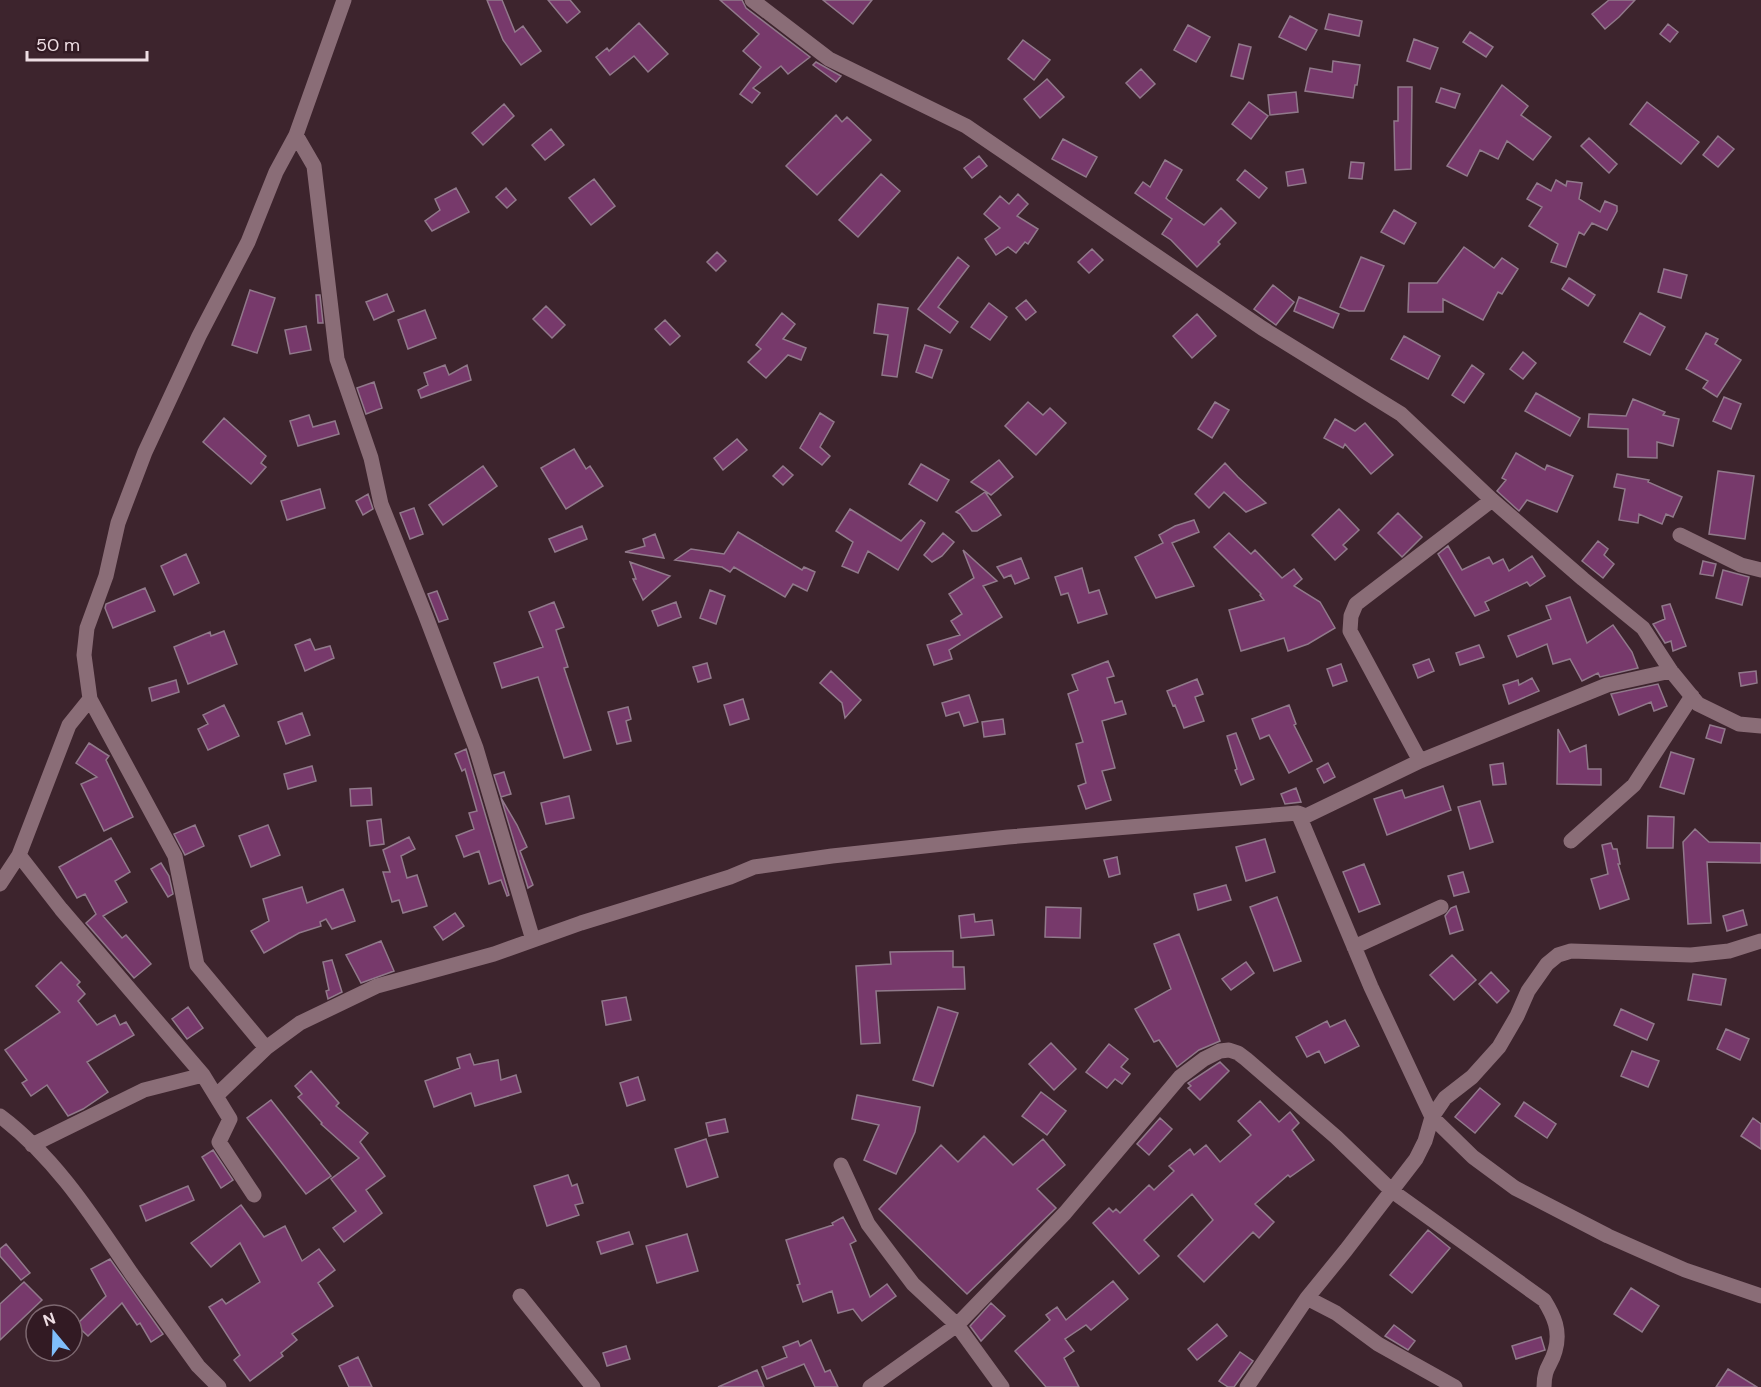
<svg xmlns="http://www.w3.org/2000/svg" width="1761" height="1387" font-family="'DM Sans',sans-serif">
	<style>
		.building { fill: #77396b; stroke: #91798b; stroke-width: 1.5 }
		.lines { fill: none; stroke-linecap: round; stroke-linejoin: round }
		.minor { stroke: #8a6d77; stroke-width: 15 }
	</style>
	<rect width="100%" height="100%" fill="#3d242d"/>
	<path class="building" d="M487,0H502L515,32L523,26L541,51L521,65L503,40Z
		M548,0H570L580,12L567,23Z
		M720,0H742L746,8L810,57L788,74L781,66L753,88L760,93L752,103L740,94L761,67L743,51L759,34Z
		M823,0H872L853,24Z
		M1609,0H1635L1619,17L1605,29L1592,14Z
		M1329,14L1362,21L1359,36L1325,29Z
		M1290,16L1317,30L1306,50L1279,37Z
		M639,23L668,54L648,72L634,56L610,75L596,57L607,48L609,51Z
		M1668,24L1678,32L1670,42L1660,34Z
		M1188,25L1210,37L1196,62L1174,50Z
		M1470,32L1493,47L1486,57L1463,42Z
		M1414,39L1438,48L1430,69L1407,61Z
		M1023,40L1050,60L1034,80L1008,59Z
		M1239,44L1251,47L1243,79L1231,76Z
		M1333,61L1360,65L1357,85H1355L1353,98L1305,91L1310,68L1332,72Z
		M816,62L841,76L836,82L813,65Z
		M1141,69L1155,84L1140,98L1126,83Z
		M1047,79L1064,97L1040,118L1024,99Z
		M1502,85L1528,106L1521,115L1551,137L1533,160L1507,141L1498,159L1480,150L1467,176L1447,166Z
		M1398,87H1412L1411,169L1395,170L1394,121H1398Z
		M1441,88L1460,94L1455,108L1436,102Z
		M1296,92L1298,112L1270,115L1268,95Z
		M1249,102L1268,116L1251,139L1232,124Z
		M1647,102L1699,142L1681,164L1630,124Z
		M504,104L514,116L483,145L472,133Z
		M836,115L842,122L847,117L871,140L817,195L786,166Z
		M551,129L564,145L545,160L532,145Z
		M1718,136L1734,149L1718,167L1703,155Z
		M1589,138L1617,164L1609,173L1581,146Z
		M1063,139L1097,157L1086,177L1052,159Z
		M979,156L987,166L972,178L964,168Z
		M1165,160L1182,170L1166,198L1168,200L1204,225L1221,208L1236,223L1218,242L1220,244L1197,267L1171,240L1162,234L1172,219L1135,193L1143,182L1150,187Z
		M1351,162L1364,163L1362,179L1349,178Z
		M1303,169L1306,183L1288,186L1286,172Z
		M1245,170L1267,188L1259,198L1237,180Z
		M881,174L900,191L858,237L839,220Z
		M594,179L615,206L591,225L569,198Z
		M1556,180L1566,186L1567,181L1582,183L1579,199L1600,212L1605,201L1617,206V211L1607,230L1592,223L1584,235L1579,232L1566,267L1551,262L1558,244L1529,226L1542,207L1527,199L1537,183L1551,191Z
		M456,188L469,212L432,231L425,221L440,210L435,199Z
		M506,188L516,200L507,208L496,197Z
		M1018,194L1028,204L1017,216L1038,229L1028,244L1025,242L1016,253L1008,247L996,255L985,239L1000,228L984,214L1000,196L1009,204Z
		M1394,210L1416,223L1404,244L1381,232Z
		M1464,247L1494,268L1502,258L1518,269L1502,294L1498,292L1483,320L1443,299V312H1408L1409,283H1437Z
		M1092,249L1103,260L1089,273L1078,262Z
		M717,252L726,261L716,271L707,262Z
		M958,257L969,266L938,307L958,322L950,333L918,309Z
		M1361,257L1384,266L1364,311H1349L1340,307Z
		M1664,269L1687,275L1681,298L1658,292Z
		M1569,278L1595,295L1588,306L1562,289Z
		M1273,285L1294,302L1276,325L1254,309Z
		M250,290L275,298L257,353L232,345Z
		M387,294L394,311L374,320L366,302Z
		M316,295H320L323,323H318Z
		M1299,297L1339,314L1333,328L1294,311Z
		M1026,300L1036,312L1026,320L1016,308Z
		M989,303L1007,317L990,340L971,327Z
		M878,304L908,308L897,377L882,375L888,335L874,333Z
		M546,306L565,325L552,338L533,319Z
		M425,310L436,338L408,349L398,320Z
		M782,313L795,324L783,339L806,348L801,360L788,355L766,378L748,362L761,349L756,345Z
		M1640,313L1665,327L1650,355L1624,342Z
		M1197,314L1216,336L1192,358L1173,336Z
		M665,320L680,336L670,345L655,329Z
		M306,326L311,350L290,354L285,330Z
		M1706,333L1718,339L1715,344L1741,360L1717,397L1703,388L1708,381L1686,369Z
		M1404,336L1440,356L1428,379L1391,359Z
		M925,345L942,350L932,378L916,372Z
		M1523,352L1536,363L1523,379L1510,369Z
		M445,365L449,375L467,365L471,380L421,398L418,390L428,385L424,373Z
		M1472,365L1484,374L1464,403L1452,395Z
		M374,382L382,408L366,414L357,388Z
		M1536,393L1580,418L1570,436L1525,411Z
		M1724,397L1741,404L1731,429L1713,421Z
		M1633,399L1665,412L1663,415L1679,419L1673,446L1657,442V458L1628,457V429L1588,427L1589,414L1626,416Z
		M1028,402L1043,415L1050,408L1066,423L1036,455L1005,426Z
		M1215,402L1229,410L1212,438L1198,429Z
		M820,413L834,422L820,447L830,456L822,465L800,448Z
		M309,415L313,427L335,421L339,434L298,446L290,421Z
		M224,418L266,456L261,463L266,467L251,484L203,442Z
		M1335,419L1355,431L1365,423L1393,455L1371,474L1345,444L1343,448L1324,438Z
		M737,439L747,450L723,470L714,458Z
		M574,449L586,469L590,466L603,486L566,509L541,468Z
		M1516,453L1545,470L1547,465L1573,476L1557,512L1527,500L1519,511L1497,491L1506,480L1502,478Z
		M999,460L1013,477L991,495L971,482Z
		M1225,463L1238,477L1266,503L1246,512L1224,492L1209,508L1195,494Z
		M921,464L949,480L937,501L909,484Z
		M483,466L497,486L443,525L429,505Z
		M783,466L793,475L783,485L773,476Z
		M1718,471L1754,476L1745,539L1709,534Z
		M1617,474L1649,480L1648,482L1682,497L1673,517L1666,514L1662,524L1639,514L1638,523L1619,520L1625,489L1614,487Z
		M320,489L325,508L287,520L281,501Z
		M985,492L1001,515L977,531H972L960,514L956,512Z
		M368,494L373,509L363,515L356,501Z
		M414,508L423,534L410,539L400,513Z
		M850,509L901,541L921,520L925,523L898,570L868,551L858,573L842,566L853,542L836,531Z
		M1339,509L1359,530L1343,545L1347,549L1335,560L1312,535Z
		M1398,513L1422,537L1402,557L1378,533Z
		M1194,520L1199,532L1172,543L1194,586L1156,598L1135,557L1163,543L1159,535L1175,526Z
		M582,526L587,539L555,552L549,539Z
		M738,532L802,570L804,567L815,572L807,591L793,584L785,597L734,567L730,572L722,567L675,560L691,549L724,554Z
		M943,533L954,542L942,556L932,562L924,555Z
		M1229,533L1251,554L1255,550L1282,578L1294,569L1302,579L1294,586L1320,602L1335,628L1308,644L1288,651L1284,638L1241,651L1229,610L1264,600L1260,595L1261,594L1214,547Z
		M655,534L664,558L625,552L645,546L643,539Z
		M1598,541L1608,549L1604,555L1614,564L1603,578L1582,561Z
		M1448,546L1462,570L1489,557L1493,564L1503,559L1509,571L1532,556L1545,576L1530,586L1527,582L1485,602L1489,610L1475,616L1438,554Z
		M963,550L997,581L983,586L1002,617L949,650L952,659L934,665L927,645L960,635L951,621L962,614L949,594L974,578Z
		M186,554L199,583L174,595L161,566Z
		M1021,558L1029,578L1015,584L1011,575L1004,578L997,567Z
		M1703,561L1716,564L1713,576L1700,574Z
		M630,562L670,576L643,600L633,579H636Z
		M1082,568L1089,593L1099,590L1107,614L1078,623L1068,593L1061,595L1055,577Z
		M1723,570L1749,577L1742,605L1716,598Z
		M145,588L155,611L113,628L105,608L106,604Z
		M710,590L725,596L716,624L700,618Z
		M437,591L448,619L439,622L428,594Z
		M1570,597L1587,643L1613,625L1632,652L1638,668L1600,677L1598,673L1582,681L1570,659L1553,664L1547,644L1517,657L1508,636L1551,619L1546,606Z
		M554,602L564,627L556,630L568,667L564,668L591,750L564,758L538,677L502,688L494,663L543,647L529,612Z
		M676,602L681,617L658,626L652,611Z
		M1670,604L1686,646L1673,651L1671,641L1665,643L1653,624L1665,619L1662,606Z
		M224,631L237,664L188,684L174,647L210,632L211,636Z
		M310,639L315,650L330,646L334,658L305,671L295,645Z
		M1479,645L1484,657L1460,665L1456,653Z
		M1429,659L1434,671L1418,678L1413,665Z
		M1108,661L1114,676L1107,678L1115,703L1122,701L1126,714L1102,721L1115,768L1102,771L1111,800L1086,809L1078,786L1086,783L1076,744L1083,742L1068,694L1078,690L1072,675Z
		M707,663L711,678L698,682L693,667Z
		M1341,664L1347,681L1333,686L1327,669Z
		M831,671L861,700L845,718L842,703L820,683Z
		M1756,671L1757,683L1741,686L1739,673Z
		M1532,678L1539,691L1509,704L1503,685L1518,680L1519,685Z
		M1197,679L1203,694L1195,697L1204,721L1184,728L1175,705L1173,706L1167,691Z
		M176,680L179,692L152,701L149,688Z
		M1658,684L1667,706L1654,711L1651,702L1619,715L1611,694Z
		M969,695L978,722L964,726L959,712L946,716L942,703Z
		M743,699L749,719L730,725L724,705Z
		M224,705L239,736L208,750L198,729L208,724L203,715Z
		M1289,705L1296,724L1294,725L1312,761L1289,773L1269,735L1260,739L1252,719Z
		M628,707L631,719L626,721L631,741L617,744L608,712Z
		M302,713L310,735L286,744L278,722Z
		M1003,719L1005,734L984,737L982,722Z
		M1710,725L1725,729L1721,743L1706,738Z
		M1558,729L1570,752L1586,745L1588,769H1601V785L1557,784Z
		M1236,733L1254,779L1241,785L1235,770L1237,769L1227,736Z
		M89,743L109,756L106,760L133,817L104,831L81,784L97,777L76,763Z
		M466,749L509,895L507,896L501,880L489,884L479,851L464,857L456,836L474,829L469,813L477,811L465,769L462,771L455,754Z
		M1671,752L1694,759L1684,794L1660,787Z
		M1328,763L1335,777L1324,783L1317,769Z
		M1503,763L1506,784L1493,785L1490,765Z
		M312,766L316,781L288,789L284,774Z
		M504,772L511,794L501,797L494,775Z
		M1443,786L1451,810L1387,835L1374,799L1402,790L1405,798Z
		M371,788L372,805L351,806L350,789Z
		M1296,788L1301,802L1285,804L1281,794Z
		M569,796L574,818L546,824L541,803Z
		M501,798L517,825L527,847L520,851L533,885L528,888Z
		M1480,801L1493,842L1470,849L1458,807Z
		M1648,816L1674,817L1673,848H1647Z
		M381,819L384,844L370,846L367,821Z
		M195,825L204,846L185,855L174,834Z
		M268,825L280,855L251,867L239,836Z
		M1695,829L1709,842L1761,843V863L1707,862L1711,923L1688,924L1683,842Z
		M409,837L415,849L401,856L407,878L417,875L427,906L403,913L399,900L392,902L383,872H390L383,850Z
		M111,838L130,872L115,881L127,902L103,916L122,938L126,935L151,964L134,978L86,923L96,914L85,894L77,898L59,867Z
		M1265,839L1275,872L1246,881L1236,847Z
		M1611,843L1613,849H1617L1620,864H1618L1629,899L1600,909L1591,879L1608,874L1602,845Z
		M1117,857L1120,874L1109,877L1104,860Z
		M161,863L169,876L173,894L168,897L151,869Z
		M1364,864L1380,904L1359,912L1343,872Z
		M1463,872L1469,892L1454,896L1448,876Z
		M1226,885L1231,900L1198,910L1194,894Z
		M302,887L307,903L343,889L355,921L332,929L326,919L320,922L321,926L299,933L264,953L251,931L269,921L263,899Z
		M1277,897L1301,961L1274,971L1250,907Z
		M1456,906L1463,930L1450,934L1445,916L1451,908Z
		M1046,907L1081,908L1080,938L1045,937Z
		M1743,910L1747,925L1727,931L1723,916Z
		M455,913L464,926L443,940L434,927Z
		M974,914L975,922L992,920L994,935L961,938L959,916Z
		M1179,934L1220,1041L1199,1050L1177,1067L1159,1040L1154,1042L1135,1009L1171,989L1154,944Z
		M381,941L394,971L361,983L346,955Z
		M953,951V967H964L965,989L876,991L880,1043L861,1044L856,966L891,964L890,952Z
		M1452,955L1476,980L1454,1000L1430,975Z
		M332,960L342,992L328,999L326,991L329,990L323,962Z
		M61,962L80,982L77,985L85,994L78,1001L97,1025L115,1015L120,1025L126,1022L134,1035L87,1062L108,1092L83,1109L68,1116L47,1085L31,1096L22,1083L27,1080L5,1050L60,1012L36,986Z
		M1246,962L1254,973L1231,990L1222,979Z
		M1491,972L1509,991L1497,1003L1479,984Z
		M1693,974L1726,979L1721,1005L1688,1000Z
		M626,997L631,1020L606,1025L602,1001Z
		M188,1007L203,1028L187,1039L172,1019Z
		M938,1007L958,1013L933,1086L913,1080Z
		M1621,1009L1654,1024L1647,1040L1614,1025Z
		M1345,1020L1359,1046L1325,1063L1319,1051L1307,1057L1296,1037L1327,1021L1330,1027Z
		M1726,1029L1749,1039L1740,1060L1717,1049Z
		M1051,1043L1076,1069L1054,1090L1029,1064Z
		M1109,1044L1128,1059L1121,1067L1130,1074L1122,1084L1115,1079L1107,1088L1086,1072Z
		M1632,1051L1659,1061L1648,1087L1621,1076Z
		M470,1054L474,1065L498,1060L501,1080L516,1075L521,1092L475,1106L471,1093L434,1107L425,1081L460,1068L457,1058Z
		M1220,1062L1229,1071L1200,1100L1188,1088L1191,1086L1188,1083Z
		M311,1071L339,1103L336,1106L368,1133L360,1142L385,1176L366,1190L382,1213L344,1242L333,1228L356,1211L331,1179L359,1158L321,1124L322,1123L298,1097L302,1094L295,1086Z
		M638,1077L645,1100L627,1106L620,1083Z
		M1480,1088L1500,1104L1475,1133L1455,1117Z
		M1041,1092L1066,1111L1047,1135L1022,1116Z
		M857,1095L920,1107L915,1132L896,1174L864,1160L879,1125L852,1119Z
		M271,1100L331,1176L306,1194L247,1118Z
		M1260,1101L1279,1122L1290,1112L1299,1123L1292,1130L1314,1160L1290,1177L1288,1175L1255,1204L1274,1222L1259,1238L1253,1232L1204,1282L1178,1256L1213,1220L1192,1194L1144,1240L1159,1256L1139,1274L1093,1223L1109,1208L1113,1212L1116,1209L1120,1213L1149,1185L1154,1190L1174,1171L1169,1166L1190,1149L1194,1155L1206,1145L1220,1162L1251,1135L1238,1121Z
		M1524,1102L1556,1124L1547,1138L1515,1116Z
		M1160,1118L1172,1129L1149,1155L1137,1144Z
		M1753,1118L1761,1124V1149L1741,1136Z
		M725,1119L728,1132L709,1136L706,1123Z
		M984,1136L1013,1165L1043,1139L1065,1165L1037,1189L1056,1208L967,1294L879,1209L941,1145L958,1162Z
		M706,1139L718,1177L687,1187L675,1149Z
		M213,1150L233,1180L221,1188L202,1157Z
		M568,1175L572,1186L577,1184L583,1203L575,1205L579,1215L547,1226L534,1186Z
		M188,1186L194,1200L146,1221L140,1206Z
		M241,1205L264,1237L285,1226L302,1261L319,1249L335,1270L318,1283L333,1306L292,1334L297,1340L281,1353L283,1356L250,1381L234,1360L240,1355L209,1307L222,1299L226,1304L260,1282L240,1243L211,1267L191,1243Z
		M843,1217L856,1241L850,1244L870,1297L887,1284L896,1296L862,1321L853,1309L838,1313L832,1291L803,1302L797,1285L800,1284L786,1240L833,1225L832,1223Z
		M1428,1230L1450,1248L1412,1293L1390,1275Z
		M629,1232L633,1244L601,1254L597,1242Z
		M687,1234L698,1271L657,1283L646,1246Z
		M6,1244L30,1273L21,1280L0,1256V1249Z
		M110,1259L163,1334L151,1342L140,1323L137,1325L122,1303L88,1336L76,1325L106,1296L91,1269Z
		M1113,1281L1128,1299L1091,1330L1086,1325L1065,1339L1074,1351L1064,1358L1079,1387H1046L1015,1351L1050,1320L1046,1315L1057,1307L1066,1320Z
		M24,1282L42,1300L0,1340V1304Z
		M1631,1288L1659,1306L1642,1332L1614,1314Z
		M991,1303L1005,1316L981,1341L970,1326Z
		M1217,1324L1227,1336L1197,1360L1188,1349Z
		M1394,1325L1415,1341L1408,1350L1385,1336Z
		M1541,1337L1545,1350L1516,1359L1512,1346Z
		M811,1340L825,1372L830,1370L838,1387H815L804,1364L767,1379L762,1367L787,1357L783,1347L798,1341L800,1346Z
		M626,1346L630,1359L607,1366L603,1353Z
		M1240,1352L1253,1361L1234,1387H1228L1219,1381Z
		M358,1357L372,1387H349L339,1366Z
		M1728,1369L1757,1387H1716Z
		M757,1370L764,1387H718Z"/>
	<g class="lines">
		<path class="minor" d="M752,0L829,59L966,126L1262,328L1401,414L1492,500L1583,579L1643,628L1671,671L1698,704L1739,724L1761,726
			M296,135L314,166L337,359L371,458L381,504L425,614L476,748L533,940
			M1680,535L1741,565L1761,570
			M90,699L175,856L197,965L266,1048
			M1420,761L1350,631L1351,616L1356,604L1492,500
			M1298,813L1371,987L1432,1117L1473,1157L1515,1188L1608,1236L1685,1270L1761,1296
			M1571,841L1634,785L1692,696
			M19,855L61,909L203,1075L230,1119L219,1142L254,1195
			M0,884L19,855L69,725L90,699L84,655L87,628L106,576L118,523L145,452L199,336L248,242L276,172L296,135L344,0
			M1354,947L1441,907
			M217,1095L266,1048L300,1023L377,986L494,954L581,923L730,877L754,867L832,856L1008,837L1298,813L1306,816L1420,761L1607,685L1671,671
			M0,1116C55,1157 93,1217 131,1273C153,1304 176,1335 198,1366L219,1387
			M32,1145L144,1090L203,1075
			M841,1165L868,1224L913,1284L957,1325L1002,1387
			M520,1296L593,1387
			M1307,1298L1336,1313L1378,1344L1455,1387
			M870,1387L957,1325L1065,1213L1180,1077L1204,1059L1220,1051L1229,1050L1238,1053L1246,1059L1336,1137L1392,1191L1544,1300C1554,1316 1561,1331 1555,1351C1551,1366 1544,1367 1544,1387
			M1247,1387L1307,1298L1346,1250L1416,1159L1425,1141L1432,1117L1445,1098L1472,1077L1499,1047L1517,1016L1528,991L1547,964L1558,955L1571,951L1691,955L1729,951L1761,941"/>
	</g>
	<g transform="translate(54 1333) rotate(341)"><circle r="28" fill="#321a23" stroke="#7d6870" stroke-width="1.5"/>
	<path d="M0-4.5L10 22L0 15L-10 22Z" fill="#7fbdfa"/>
	<text y="-9" font-size="16" font-weight="bold" text-anchor="middle" fill="#eedde3">N</text>
	</g>
	<path d="M27 51v9h120v-9" fill="none" stroke="#eedde3" stroke-width="3"/>
	<text x="36" y="51" font-size="18" fill="#eedde3" stroke="#321a23" stroke-width="4.5" paint-order="stroke">50 m</text>
</svg>
